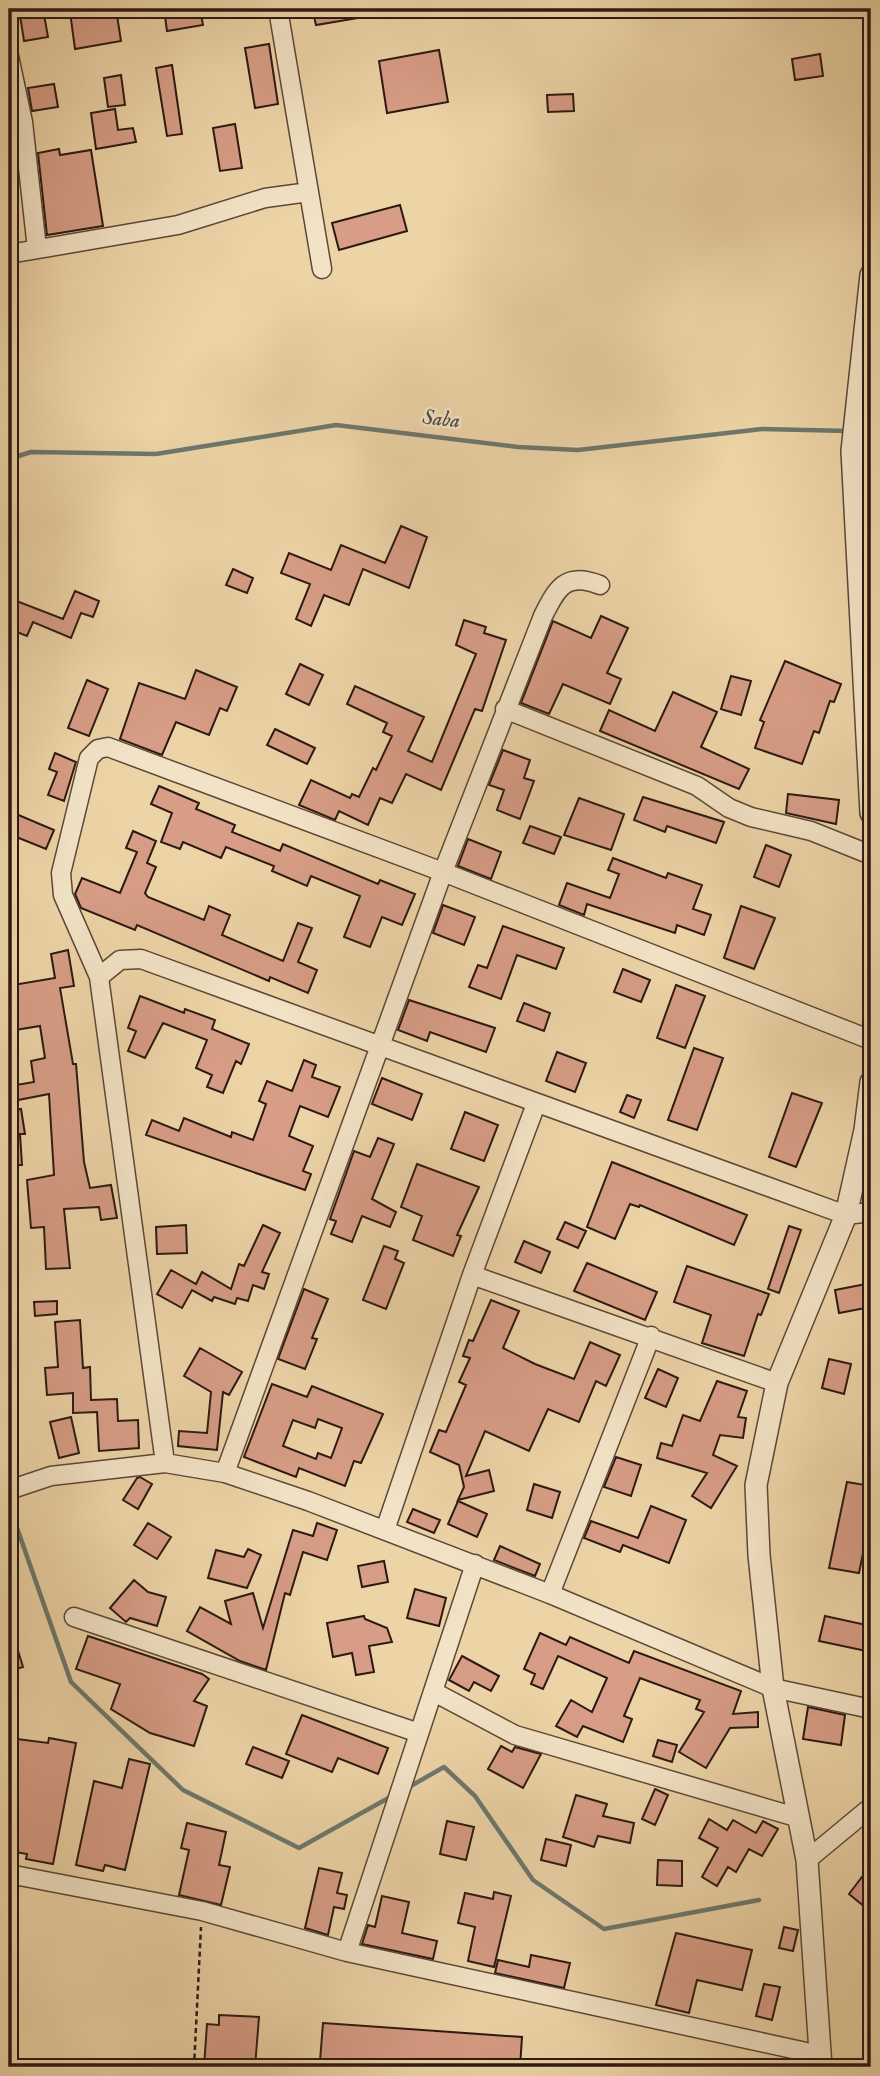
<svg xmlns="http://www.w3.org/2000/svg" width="880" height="2076" font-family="'IM FELL English',serif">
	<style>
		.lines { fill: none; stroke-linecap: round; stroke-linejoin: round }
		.stream { stroke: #6d786e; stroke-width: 4.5 }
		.building { fill: #d79d86; stroke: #2c1912; stroke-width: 2; fill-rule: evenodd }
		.minor-casing { stroke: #5c4837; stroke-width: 21 }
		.tertiary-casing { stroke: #5c4837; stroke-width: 24 }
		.path { stroke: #2c1912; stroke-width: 2.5; stroke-dasharray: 5 3.5; stroke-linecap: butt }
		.minor { stroke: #f3e3c6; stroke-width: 18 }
		.tertiary { stroke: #f3e3c6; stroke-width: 21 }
		.labels { text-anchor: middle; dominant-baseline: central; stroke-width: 5; stroke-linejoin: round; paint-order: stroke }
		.water-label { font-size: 21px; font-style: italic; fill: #4d4940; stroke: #f3e3c6 }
	</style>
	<rect width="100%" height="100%" fill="#edd4a7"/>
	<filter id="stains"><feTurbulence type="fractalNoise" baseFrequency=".00286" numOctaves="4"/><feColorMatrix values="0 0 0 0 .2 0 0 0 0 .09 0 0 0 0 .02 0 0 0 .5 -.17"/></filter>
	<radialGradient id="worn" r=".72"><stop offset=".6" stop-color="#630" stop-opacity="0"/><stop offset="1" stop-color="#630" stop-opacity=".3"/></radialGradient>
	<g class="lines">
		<path class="stream" d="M9,459L31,452L156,454L336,425L518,447L578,450L762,429L849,431
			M9,1505L71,1682L183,1790L299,1848L392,1796
			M409,1787L444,1767L475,1796L533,1880L604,1929L759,1900"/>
	</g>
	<path class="building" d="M19,9H43L48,37L24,41Z
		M89,9H116L121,41L75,49L70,12Z
		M164,9H200L203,25L167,31Z
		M330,9H369L370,16L316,25L313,12Z
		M269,44L278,104L255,108L245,48Z
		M439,50L448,102L387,113L379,61Z
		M820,54L823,76L795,80L792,59Z
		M172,65L182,134L167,136L156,68Z
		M121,75L125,105L108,107L104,78Z
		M54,84L58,107L32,111L28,88Z
		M573,94L574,111L548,112L547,95Z
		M115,109L118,130L133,128L136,142L96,149L91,113Z
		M235,124L242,168L220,171L213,128Z
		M59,149L60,155L91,150L103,226L47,235L38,153Z
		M400,205L407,231L339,250L332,223Z
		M401,526L427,537L409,588L363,569L349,605L324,595L311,626L296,619L310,584L281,573L289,553L331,570L341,545L385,563Z
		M233,569L253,578L247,593L226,585Z
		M75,591L99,601L93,617L81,613L71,638L33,622L27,636L9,629V612L14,600L63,619Z
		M601,616L628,628L607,673L621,679L610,704L563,684L549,714L521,703L553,621L591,638Z
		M464,620L486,627L484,633L506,640L482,711L475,709L441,790L406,774L392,803L380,798L368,825L339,811L335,820L299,805L311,780L350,798L352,794L359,797L373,768L376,770L392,736L383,732L387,723L347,704L355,686L424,717L408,751L432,762L476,654L456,645Z
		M785,661L841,684L834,702L830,701L819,733L814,731L802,764L755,748L764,722L760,720Z
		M300,664L323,675L309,705L286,694Z
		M196,670L237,687L227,711L220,708L209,735L176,722L162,755L120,739L139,683L185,699Z
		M731,676L751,681L741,715L721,709Z
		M87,680L108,689L89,736L68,728Z
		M673,692L717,712L701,747L749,769L739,789L600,731L609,710L655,731Z
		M275,729L315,748L307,764L267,745Z
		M503,750L530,760L524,778L534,781L520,819L497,810L504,790L489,785Z
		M55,753L76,762L64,801L48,795L57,772L49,769Z
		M159,786L199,803L196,809L235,825L232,832L280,851L283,844L378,884L380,880L415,894L402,925L382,917L370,947L344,937L360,896L311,876L307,886L272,871L274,866L226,847L221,858L183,842L180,849L161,842L172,813L151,804Z
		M788,794L839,800L836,824L786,813Z
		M643,797L724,822L716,843L667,826L665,832L634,820Z
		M579,798L624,814L611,850L564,835Z
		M9,811L54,830L46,849L9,834Z
		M530,826L561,837L554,854L523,843Z
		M133,831L156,841L147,863L156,867L145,893L148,897L204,920L209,906L230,915L222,935L283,961L298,923L312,928L298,962L317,970L308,993L270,977L269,981L137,925L135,930L81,908L75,894L82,878L120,893L137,852L126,848Z
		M468,839L501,852L491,879L458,866Z
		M766,845L791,855L779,887L754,877Z
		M613,858L666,878L668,873L702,885L693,909L711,915L704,935L677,925L675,933L587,904L584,915L559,905L567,883L610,898L619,874L608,870Z
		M443,905L475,917L464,945L433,933Z
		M741,906L775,918L754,969L724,958Z
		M503,926L564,948L556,969L517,955L501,999L469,987L478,965L487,968Z
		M68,950L74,986L60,988L73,1064H76L84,1162L90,1188L111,1185L117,1218L101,1220L99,1207L64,1209L70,1268L46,1269L44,1227L31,1228L27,1180L54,1175L49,1094L18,1100L16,1085L34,1082L31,1061L45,1058L40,1026L9,1031V1004L16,1003L13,985L55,978L51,954Z
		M623,969L650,980L641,1002L614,992Z
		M676,985L705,996L685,1048L657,1038Z
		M140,996L184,1013L185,1009L215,1020L212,1029L249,1044L241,1064L236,1061L223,1093L207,1087L212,1075L196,1068L207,1040L163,1023L145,1058L128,1051L136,1031L128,1028Z
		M409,1000L495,1028L486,1052L430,1032L427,1041L398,1030Z
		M524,1003L550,1013L544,1031L517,1021Z
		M694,1048L723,1058L697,1130L668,1120Z
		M557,1052L586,1063L575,1092L546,1081Z
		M304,1060L316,1065L312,1077L340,1087L328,1117L300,1106L289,1136L313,1146L303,1171L311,1174L305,1190L146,1135L152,1120L179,1131L184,1118L231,1137L232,1132L253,1140L266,1104L259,1101L267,1081L292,1091Z
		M382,1078L422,1094L412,1120L372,1104Z
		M792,1093L822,1103L796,1167L769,1157Z
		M627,1095L641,1100L634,1118L620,1112Z
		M21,1109L25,1134H20L22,1165H9V1111Z
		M465,1112L498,1125L484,1161L451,1149Z
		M378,1138L394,1144L372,1199L396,1212L390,1227L362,1216L352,1242L331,1234L336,1221L330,1219L354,1151L370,1157Z
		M612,1162L747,1215L734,1245L640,1205L639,1207L630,1204L615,1239L587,1227Z
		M417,1164L479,1187L457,1235L461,1236L453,1256L413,1240L422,1216L401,1207Z
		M565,1222L586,1231L578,1248L557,1239Z
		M186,1225L187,1253L157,1254L156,1227Z
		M263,1225L280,1233L262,1272L269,1274L264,1289L253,1285L248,1301L237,1298L235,1304L214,1297L212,1301L192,1290L182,1308L157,1294L171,1270L196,1284L202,1272L231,1289L239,1264L244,1266Z
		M789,1226L801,1230L779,1293L768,1289Z
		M524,1241L550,1252L541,1273L515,1262Z
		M384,1246L398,1251L395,1259L404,1263L386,1309L363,1300Z
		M587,1263L657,1292L645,1320L574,1291Z
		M687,1266L769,1294L761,1315L758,1314L744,1356L702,1343L711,1315L674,1302Z
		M871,1283V1307L839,1313L835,1290Z
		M304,1289L328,1299L312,1338L317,1339L305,1369L278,1359Z
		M491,1300L519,1311L503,1348L535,1364L574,1379L590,1342L620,1355L606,1386L596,1381L579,1422L548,1409L529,1451L485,1431L466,1476L489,1470L494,1491L458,1500L464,1487L459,1465L430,1452L439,1430L446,1432L466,1385L459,1382L470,1358L463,1356L469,1340L473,1341Z
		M57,1301V1314L35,1316L34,1302Z
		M80,1320L83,1368L90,1367L91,1400L117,1399L118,1421L138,1420L139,1448L99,1451L97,1412L73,1413V1393L47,1395L45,1368L58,1367L55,1322Z
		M200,1348L242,1372L229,1395L223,1392L217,1450L178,1446L179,1431L207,1433L211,1392L184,1376Z
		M829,1359L851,1364L844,1394L822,1388Z
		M658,1369L678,1378L666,1407L645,1398Z
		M717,1381L747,1391L738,1417L746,1418L743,1438L720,1435L713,1455L737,1466L711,1508L692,1496L707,1473L657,1458L661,1443L672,1446L683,1415L700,1421Z
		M272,1384L307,1397L312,1386L383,1414L361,1463L354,1461L345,1486L299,1468L296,1477L244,1457ZM318,1419L342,1428L331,1458L318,1453L316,1459L283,1446L293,1420L315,1428Z
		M71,1417L79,1453L59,1458L50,1422Z
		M616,1457L641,1465L631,1496L604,1487Z
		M140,1477L152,1484L138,1509L123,1500L137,1478Z
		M847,1482L871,1486V1514L859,1573L829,1568Z
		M534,1484L560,1492L552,1518L527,1510Z
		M458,1501L487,1514L477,1537L448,1524Z
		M651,1506L686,1520L669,1563L623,1545L620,1552L584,1538L591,1521L638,1538Z
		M413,1509L440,1520L434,1533L407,1522Z
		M148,1523L171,1537L157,1559L134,1545Z
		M317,1523L337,1530L327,1560L303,1552L290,1595L285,1593L266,1670L240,1661L187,1631L200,1607L231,1624L225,1601L253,1593L263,1628L293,1530L313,1536Z
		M500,1546L540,1564L535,1576L494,1560Z
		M248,1549L261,1555L247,1588L208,1578L216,1550L244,1557Z
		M384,1561L388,1582L362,1587L358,1566Z
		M134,1580L148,1592L166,1597L157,1626L130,1618L126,1622L110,1608Z
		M415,1589L446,1598L439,1626L407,1618Z
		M364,1616L365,1619L387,1628L392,1642L369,1646L374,1672L356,1675L352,1653L333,1657L327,1623Z
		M825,1616L871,1626V1652L819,1641Z
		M9,1631H12L23,1667L9,1671Z
		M540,1633L566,1645L570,1637L629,1663L634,1651L741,1691L733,1714L758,1712V1727L730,1728L706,1768L679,1752L704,1712L696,1709L700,1700L640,1678L624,1716L632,1719L623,1742L583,1726L577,1737L556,1726L571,1700L592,1712L607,1678L558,1656L543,1689L531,1684L535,1674L524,1669Z
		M88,1636L202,1674L209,1679L194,1701L207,1706L194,1746L150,1733L111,1709L120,1684L76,1669Z
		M462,1656L499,1676L491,1691L474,1682L469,1691L449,1680Z
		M808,1707L845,1715L841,1745L803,1739Z
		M302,1715L388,1748L378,1774L338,1758L332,1772L286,1754Z
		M9,1738L48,1743L49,1738L76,1743L53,1864L26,1859L27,1854L9,1851Z
		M658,1740L677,1745L672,1762L653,1756Z
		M501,1746L512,1752L515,1747L541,1754L523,1788L488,1769Z
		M253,1747L289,1761L282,1778L246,1764Z
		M129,1759L150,1764L125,1870L105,1865L103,1871L76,1865L94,1781L122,1788Z
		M655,1789L668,1795L655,1825L642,1819Z
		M576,1795L607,1804L603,1816L634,1823L630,1843L598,1836L594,1847L563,1837Z
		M709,1819L727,1830L733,1820L756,1833L763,1821L778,1829L762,1856L749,1849L736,1872L728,1867L717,1886L702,1877L718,1848L699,1838Z
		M447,1821L474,1827L466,1860L440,1854Z
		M187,1823L226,1832L219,1865L230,1867L221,1905L179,1895L189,1850L181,1848Z
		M546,1839L571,1845L566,1866L541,1860Z
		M658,1860L682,1861V1886L657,1885Z
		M871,1865V1912L849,1894Z
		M319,1868L342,1873L337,1893L347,1895L344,1909L334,1907L328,1935L305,1928Z
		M494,1892L511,1896L494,1967L468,1961L475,1927L458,1923L465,1893L493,1899Z
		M382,1896L409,1902L402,1933L437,1941L433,1959L362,1944L368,1925L375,1927Z
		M784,1927L798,1930L793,1951L779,1948Z
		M676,1933L752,1950L742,1990L697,1980L689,2013L656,2005Z
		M531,1955L570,1963L564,1988L495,1973L498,1960L529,1967Z
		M764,1984L780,1987L772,2020L756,2016Z
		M219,2015L259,2017L255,2067H204L207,2024L219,2025Z
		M323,2023L522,2037L520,2067H385L320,2061Z"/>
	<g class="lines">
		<defs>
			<path id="minor" d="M278,9L322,269
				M9,56L23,122L37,249
				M9,254L178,225L265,198L309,192
				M505,709L697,786L729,808L751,817L811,831L871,855
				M99,977L120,960L141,959L846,1215L871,1212
				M472,1275L777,1383
				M165,1463L99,977L63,895L61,873L89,758L98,749L108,747L443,872L871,1040
				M225,1473L443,872L543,616C557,588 566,571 600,585
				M9,1490L51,1476L165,1463L225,1473L308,1501L550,1594L773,1688L871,1709
				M385,1530L472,1275L536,1104
				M550,1594L651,1336
				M74,1617L419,1733
				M434,1692L515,1735L796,1817
				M807,1860L871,1807
				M9,1874L202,1911L347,1952L820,2055
				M347,1952L475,1564"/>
			<path id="tertiary" d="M871,275L852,451L871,813
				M821,2067L807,1860L773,1688L759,1555L756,1485L777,1383L846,1215L865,1130L871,1082"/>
		</defs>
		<use href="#minor" class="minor-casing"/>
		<use href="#tertiary" class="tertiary-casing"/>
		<path class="path" d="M194,2067L201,1927"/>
		<use href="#minor" class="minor"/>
		<use href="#tertiary" class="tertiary"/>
	</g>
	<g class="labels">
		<g class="water-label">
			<text transform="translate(441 420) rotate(6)">Saba</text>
		</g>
	</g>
	<rect width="880" height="2076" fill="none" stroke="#edd4a7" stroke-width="35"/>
	<rect x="10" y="10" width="859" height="2055" fill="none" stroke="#2c1912" stroke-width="3.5"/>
	<rect x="18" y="18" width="845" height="2041" fill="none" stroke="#2c1912" stroke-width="2"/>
	<rect width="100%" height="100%" filter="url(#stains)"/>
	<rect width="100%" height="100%" fill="url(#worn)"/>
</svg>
